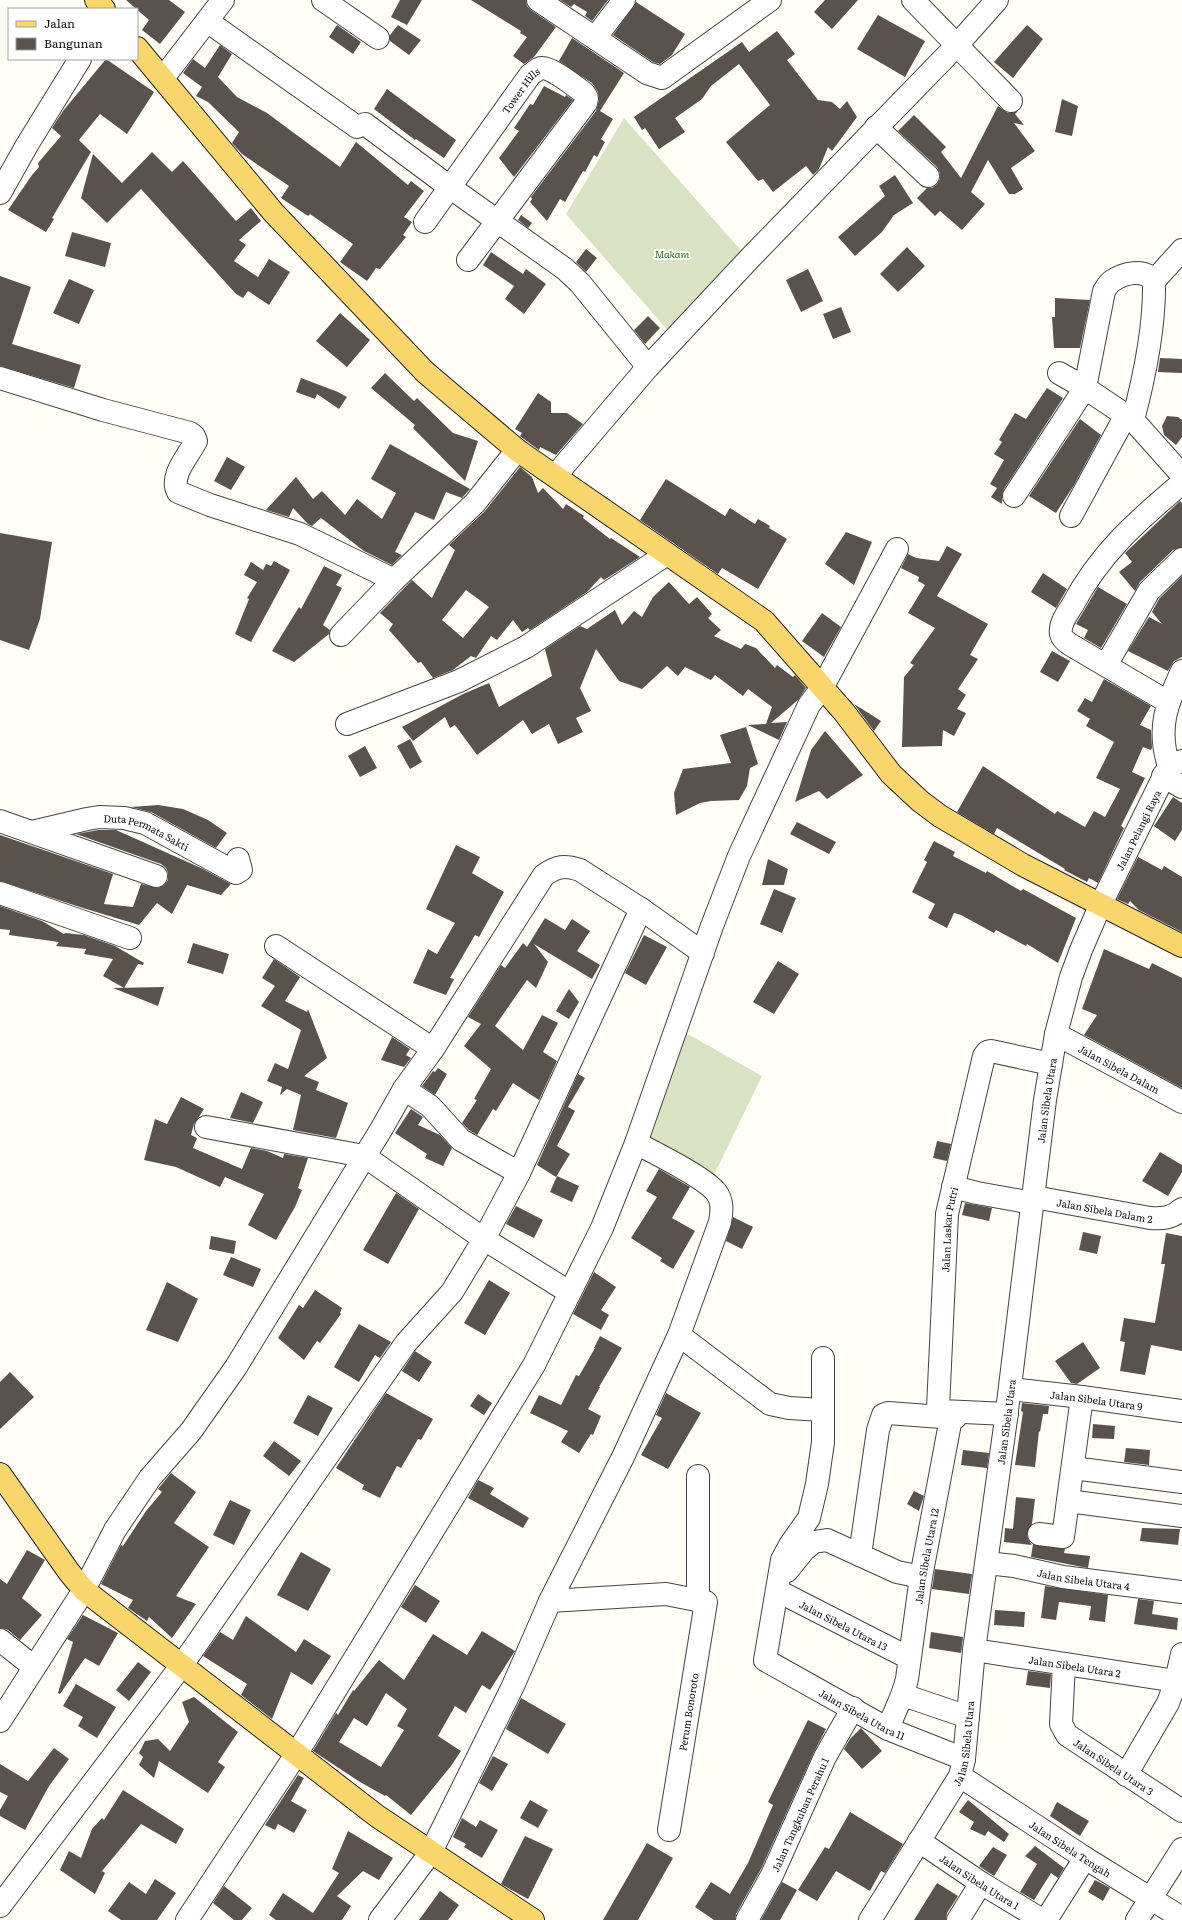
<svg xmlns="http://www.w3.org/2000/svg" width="1182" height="1920" font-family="Literata,serif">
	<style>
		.cemetery { fill: #d9e3c4 }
		.building { fill: #5a524d; fill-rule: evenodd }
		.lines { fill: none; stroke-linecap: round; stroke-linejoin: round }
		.minor-casing { stroke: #444; stroke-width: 24 }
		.major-casing { stroke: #222; stroke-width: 24 }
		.minor { stroke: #fff; stroke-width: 22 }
		.major { stroke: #f9d66b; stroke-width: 22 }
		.labels { text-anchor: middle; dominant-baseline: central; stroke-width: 4; stroke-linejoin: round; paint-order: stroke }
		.street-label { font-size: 10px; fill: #111; stroke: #fff }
		.park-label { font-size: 10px; font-style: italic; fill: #2f6b1f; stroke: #fff }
	</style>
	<rect width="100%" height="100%" fill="#fffdf5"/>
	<path class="cemetery" d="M624,118L746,256L671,334L566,214Z
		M684,1032L762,1076L711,1181L640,1142Z"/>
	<path class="building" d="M126,0H169L185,12L160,44L142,30L149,20Z
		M400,0H422L407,25L391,17Z
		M471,0H526L527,6L531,10L556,27L534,57L524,64L513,56L527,37L520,33L521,31Z
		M560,0H608L592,21L585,16L587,12L574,4L571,7Z
		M825,0H858L832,29L814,12Z
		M636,2L685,34L672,55L660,64L653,62L613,35Z
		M878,15L925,41L905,77L857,49Z
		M337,25L361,42L353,54L329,37Z
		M398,25L421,40L409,55L390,41V35Z
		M1027,25L1043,39L1013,78L994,62Z
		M777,31L795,54L787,60L818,100L832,102L840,109L847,101L857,117L832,151L828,147L819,169L813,175L806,166L773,192L763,179L758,181L726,142L770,105L739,64L711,86L702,99L675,118L685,132L659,149L645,128L642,130L634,117L742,42L749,52Z
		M572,38L624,73L600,111L613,119L601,139L605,142L597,157L594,155L585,172L583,171L565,202L560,199L547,221L530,202L532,199L531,197L596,111L599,100L598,92L592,83L559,61Z
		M220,45L232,54L218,77L237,97L267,113L340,167L356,142L408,185L411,181L424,191L404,217L412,222L403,235L406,237L380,269L376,268L367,281L340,262L353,244L310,214L308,216L281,198L289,186L242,154L232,143L239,132L208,102L196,96L202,87L183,73L193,59L205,68Z
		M106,59L154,92L127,134L100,114L79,140L91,152L52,218L54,219L46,232L8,210L32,175L39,167L38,163L61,136L52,128L63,111Z
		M544,86L565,97L566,95L573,100L514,177L499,158L519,131L514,128L530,104L533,105Z
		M387,89L456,140L444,158L416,139L415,140L374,109Z
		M1062,99L1078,106L1072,136L1055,132Z
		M998,106L1008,113L1018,111L1015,114L1024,125L1014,123L1035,151L1011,168L1023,189L1015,194H1009L988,160L971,192L985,204L962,230L940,211L935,216L917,198L927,188H932L937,184L940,179V173L937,167L898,131L914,115L946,147L941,152L961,178Z
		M152,152L172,172L183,161L236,221L251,208L261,221L239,240L246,245L234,261L258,277L269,259L290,272L269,305L248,291L243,298L236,294L141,189L107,223L81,198L93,154L122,183Z
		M895,175L913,203L894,215L882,232L855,256L838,237L885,196L879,186Z
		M521,215L532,223L528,228L518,220Z
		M72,232L111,243L105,267L65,256Z
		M907,247L925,266L898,292L880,274Z
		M586,249L597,258L586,272L576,262Z
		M491,252L523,274L526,269L546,284L524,314L505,299L514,286L483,265Z
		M808,269L823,301L801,312L786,280Z
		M0,276L31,287L12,344L81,365L74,388L0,366Z
		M69,279L94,290L79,324L53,313Z
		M1055,298L1090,300L1080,348H1054L1052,317H1055Z
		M841,307L851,332L833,339L823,314Z
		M340,313L370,340L347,367L316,341Z
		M648,316L660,328L645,344L634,330Z
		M1160,358L1182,359V373L1158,372Z
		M385,373L414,401L417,398L453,433L478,441L465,481L413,428L415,425L371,388Z
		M301,378L338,392L347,397L339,409L317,394L315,399L296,392Z
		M1047,388L1063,398L1004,489L1002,495V504L991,497L997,488L990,484L1004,460L994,454L1002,442L999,440L1015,413L1026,419Z
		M538,393L551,402V413H567L583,424L556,455L540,447L539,450L520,436L522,433L515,429Z
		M1167,416L1178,417L1182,420V437L1176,445L1164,435L1162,426Z
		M1080,419L1101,435L1074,485L1056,513L1029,496Z
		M390,444L470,489L462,498L446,492L434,520L415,512L395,552L402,555L392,565L364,551L321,518L312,526L308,524L293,508L289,517L266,510L296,477L313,499L322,491L345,515L357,499L382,519L396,493L371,479Z
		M227,457L245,467L231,490L214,481Z
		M520,467L532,477L538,493L543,488L563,509L566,504L584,516L583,518L610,539L611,538L640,557L604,580L601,577L587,592L530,630L528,628L522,632L513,620L497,640L491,636L476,658L471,656L453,670L433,678L421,662L418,663L389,630L393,624L380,613L412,580L432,598L455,550L449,545L485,511ZM466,590L489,607L463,638L442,620Z
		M666,479L725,516L730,508L755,524L758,519L770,526L769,528L787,539L758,589L722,568L718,574L640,520Z
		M1180,501L1182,503V547L1173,550L1140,582L1135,591L1119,572L1132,562L1125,553Z
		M846,532L872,542L854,585L825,564Z
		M0,533L52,542L40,619L29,650L0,640Z
		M947,546L962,554L937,596L988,624L970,655L978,659L958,689L966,695L957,709L966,713L954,736L943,730L942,746L902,747L904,677L914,665L910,663L935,628L908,613L925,585L918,581L919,577L901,568L908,554L916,558L939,561Z
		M274,561L290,570L251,642L235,634L249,599L247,598L257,582L244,575L251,562L263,570L266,564L271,566Z
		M324,566L342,575L336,585L342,588L323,625L330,630L329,634L294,662L272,651L299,607L301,609Z
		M1043,573L1067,589L1056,608L1031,592Z
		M1182,576V657L1174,661L1168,671L1128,651L1149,617L1162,624L1152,612L1159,599Z
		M669,582L689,604L697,597L712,614L708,618L721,630L714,636L741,649L745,644L756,648L775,668L777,665L793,677L795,675L806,688L798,700L771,723L787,722L779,740L748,725L766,724L772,707L748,689L743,696L715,675L711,680L685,667L678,676L667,666L642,689L619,681L596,649L580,688L591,711L576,718L583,732L558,744L549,724L532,734L523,720L477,755L455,725L450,728L445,717L413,741L402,727L463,694L489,683L499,707L552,676L545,649L580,626L587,629L615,610L622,625L634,611L642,617L653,597Z
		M1098,587L1127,604L1101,648L1084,638L1088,630L1076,624Z
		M822,613L841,627L824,657L802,641Z
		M1052,651L1070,661L1058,682L1040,672Z
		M1104,679L1151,706L1140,725L1151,730L1152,748L1151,750L1143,747L1132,772L1145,778L1121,826L1124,828L1098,883L1089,878L1087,882L1064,870L1065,869L997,828L994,834L957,812L983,766L1055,814L1057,811L1085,827L1094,811L1105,817L1120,789L1096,778L1114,742L1086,726L1090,719L1077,711L1085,698L1092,702Z
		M854,704L881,721L874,731Z
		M746,727L758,764L750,768L747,786L739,800L711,801L700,803L676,815L674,793L683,769L731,763L720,735Z
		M825,731L863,775L827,799L819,791L795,802L811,750Z
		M410,739L422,762L410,769L397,746Z
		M365,746L377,768L360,777L348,756Z
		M1173,797L1182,803V830L1175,841L1154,826Z
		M158,805L183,809L208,820L227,833L216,848L151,812L131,807Z
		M797,822L836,842L829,854L790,834Z
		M98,830H116L201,868L231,884L221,895L187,885L172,914L157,903L139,925L83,908L0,881V835L113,874L104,904L133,907L141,884L158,888L164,885L168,880V873L166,868L161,864L76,834Z
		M934,841L955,852L953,856L986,873L987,871L1021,891L1023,889L1076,918L1058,963L1027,944L1026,946L996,930L994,933L961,915L954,913L947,928L928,918L935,904L912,892L927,862L924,860Z
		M456,845L480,857L472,873L504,892L479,937L475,935L450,978L454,979L446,995L413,983L428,949L437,954L455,923L426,909Z
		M1138,857L1162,870L1164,866L1182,877V932L1139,910L1130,901L1128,904L1117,899Z
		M768,859L788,869L784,885H762Z
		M774,889L796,898L782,933L760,924Z
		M0,906L42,921L64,934L65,933L84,935L115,946L144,963L143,965L138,964L124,988L103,976L113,959L84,954L86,949L56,946L59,942L9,935L10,930L0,929Z
		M545,918L565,930L572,919L590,931L577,951L600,965L592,979L534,944L548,962L536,988L527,980L495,1026L523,1050L542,1015L558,1023L543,1052L557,1061L539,1100L513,1083L496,1111L493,1109L477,1135L469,1130L462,1123L477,1100L474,1099L491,1069L464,1046L481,1024L468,1017L501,965L505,968L523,943L527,947Z
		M644,935L667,947L646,985L625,973Z
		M193,943L229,954L223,974L187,963Z
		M1104,949L1149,969L1152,963L1182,978V1088L1084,1035L1097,1015L1082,1009Z
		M274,959L300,977L285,1001L307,1012L308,1009L327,1058L304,1076L319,1082L316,1090L348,1103L336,1138L293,1130L301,1095L287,1089L280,1095L282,1087L267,1081L275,1063L288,1069L301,1030L261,1006L275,986L262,978Z
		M778,961L799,974L774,1014L753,1002Z
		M164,987L158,1006L113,988Z
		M569,989L579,1002L569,1019L556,1011Z
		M392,1037L410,1049L406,1055L411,1058L404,1067L381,1060Z
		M438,1068L447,1074L435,1095L422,1086L433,1071L435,1072Z
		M578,1074L585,1078L568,1107L575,1111L557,1146L570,1154L556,1177L537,1165Z
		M241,1092L263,1102L253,1123L230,1118Z
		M181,1097L204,1109L194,1124L191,1135L197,1138L193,1148L242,1169L251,1148L267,1151L283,1158L284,1154L308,1158L298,1188L302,1190L295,1207L276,1240L248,1225L264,1194L225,1177L220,1187L176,1167L144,1160L155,1119L167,1124Z
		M411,1109L423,1117L418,1125L440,1135L452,1148L443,1166L425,1158L427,1154L395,1133Z
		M937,1141L951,1144L947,1161L933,1158Z
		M1160,1152L1182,1165V1172L1168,1196L1142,1181Z
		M659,1169L690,1187L672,1218L695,1231L673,1269L660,1261L662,1258L631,1238L657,1197L646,1191Z
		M557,1176L579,1186L572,1202L550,1192Z
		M396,1193L419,1209L388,1264L363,1250Z
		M965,1203L992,1208L989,1221L962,1215Z
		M516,1206L543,1220L534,1238L506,1224Z
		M733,1217L753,1227L742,1249L726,1241Z
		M1083,1232L1101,1236L1097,1254L1079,1250Z
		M1166,1233L1182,1236V1351L1151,1345L1145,1375L1120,1371L1125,1342L1120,1341L1124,1318L1155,1323L1165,1264H1161Z
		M211,1236L236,1241L234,1254L209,1249Z
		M231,1257L261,1269L253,1287L223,1275Z
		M594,1272L616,1287L601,1310L609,1315L601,1330L573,1314Z
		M489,1280L510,1293L485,1335L464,1323Z
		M167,1282L198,1299L178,1342L146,1330Z
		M315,1290L342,1308L340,1313L341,1314L320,1343L317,1341L304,1360L278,1338L299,1305L303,1308Z
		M359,1324L391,1342L380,1358L375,1355L359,1382L334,1367Z
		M600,1336L622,1348L599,1387H600L588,1409L601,1416L593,1435L591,1434L579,1453L561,1442L568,1431L530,1413L539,1395L561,1405L576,1375L579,1376L595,1348H594Z
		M1083,1342L1100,1368L1077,1384L1071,1383L1055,1361Z
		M415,1351L432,1362L419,1382L402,1371Z
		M10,1372L34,1397L0,1429V1382Z
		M386,1393L433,1419L421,1440L418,1439L401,1468L397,1466L380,1498L362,1489L364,1485L336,1468Z
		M666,1393L701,1413L668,1469L641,1455L662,1418L656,1415Z
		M478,1394L492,1403L484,1415L470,1406Z
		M308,1395L333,1408L318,1436L293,1423Z
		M1022,1403L1049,1406L1048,1414H1043L1040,1432L1039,1431L1035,1467L1015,1465L1023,1412L1021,1411Z
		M1093,1424L1115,1426L1114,1439L1092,1438Z
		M274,1441L301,1461L289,1476L263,1456Z
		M1126,1448L1150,1450L1149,1465L1124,1462Z
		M963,1450L989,1453L987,1468L961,1465Z
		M171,1473L196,1492L174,1523L209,1547L176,1596L196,1604L172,1638L149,1617L147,1621L128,1608L133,1600L101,1584L121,1545L123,1546L146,1511L162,1492L158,1489Z
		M478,1480L494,1488L490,1494L529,1518L523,1528L468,1498Z
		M914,1491L924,1496L919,1511L907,1504Z
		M1016,1497L1035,1499L1032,1524L1027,1533L1028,1539L1032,1545L1004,1542L1005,1528L1013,1529Z
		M230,1500L251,1510L234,1545L213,1535Z
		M1142,1528L1180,1529L1178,1545L1140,1541Z
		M1033,1544L1065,1549L1064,1553L1090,1556L1088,1568L1031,1557Z
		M27,1550L45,1560L22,1598L42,1615L20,1640L8,1630L0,1628V1579L7,1584Z
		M301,1552L331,1569L308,1611L277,1595Z
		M935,1569L972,1574L969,1594L932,1589Z
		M415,1585L440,1601L426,1623L401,1607Z
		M1045,1586L1108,1595L1105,1622L1089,1620L1091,1606L1059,1602L1056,1620L1041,1618Z
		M1138,1599L1154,1601L1152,1614L1178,1618L1177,1630L1134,1624Z
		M995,1610L1025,1612L1024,1627L994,1625Z
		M83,1615L118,1633L99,1666L85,1658L60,1694L58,1693L73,1642L67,1639Z
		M246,1616L296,1652L304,1639L331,1656L312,1685L291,1672L272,1719L241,1695L247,1684L203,1656L220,1632L233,1640Z
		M482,1631L515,1651L490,1690L482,1685L466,1713L455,1706L438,1736L461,1751L451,1766L411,1815L386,1795L385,1796L360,1782L313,1751L336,1713L338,1715L353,1690L354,1691L379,1660L404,1680L433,1634L467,1655ZM386,1693L407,1709L397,1726L404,1730L381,1767L339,1742L354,1718L367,1726Z
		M931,1632L963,1637L961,1653L929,1648Z
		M138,1662L151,1672L129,1701L116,1690Z
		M1028,1671L1051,1674L1050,1688L1026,1685Z
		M76,1684L116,1707L97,1738L78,1726L83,1717L63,1706Z
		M194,1697L238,1732L218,1762L225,1767L208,1793L159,1761L154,1778L139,1765L143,1757L139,1753L145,1741L158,1739L170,1751L189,1722L182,1702Z
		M521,1698L566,1724L548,1754L506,1729Z
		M808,1720L826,1729L814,1752L761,1869L736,1914L735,1920H714L695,1907L711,1882L730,1894L748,1863L773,1805L768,1802Z
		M861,1728L882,1751L862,1769L844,1749L850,1739Z
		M54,1748L69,1759L49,1786L25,1830L0,1816V1810L8,1796L0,1792V1764L28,1781Z
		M493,1756L508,1764L492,1791L479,1783Z
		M298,1775L304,1778L291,1801L307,1810L294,1833L278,1824L275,1830L265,1825Z
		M123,1790L184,1829L176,1844L141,1824L102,1871L105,1873L95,1894L60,1870L69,1851L81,1858L92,1829L102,1818L104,1820Z
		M530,1800L548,1810L538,1828L520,1818Z
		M968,1800L1009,1834L1004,1842L988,1831L985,1836L970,1829L974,1822L959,1812Z
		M1057,1802L1089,1821L1080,1836L1050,1816Z
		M850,1812L903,1844L885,1873L881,1871L870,1891L836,1871L817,1901L798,1890L825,1847L829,1849Z
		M462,1818L476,1827L480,1820L498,1830L482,1858L464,1847L466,1844L453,1837Z
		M348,1831L393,1858L379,1880L363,1871L337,1896L351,1906L342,1920H276L269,1915L283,1893L313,1913L339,1873L332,1869Z
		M525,1836L553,1849L528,1899L501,1884Z
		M647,1843L673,1858L638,1920H603Z
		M1035,1846L1064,1868L1058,1878L1051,1873L1034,1900L1020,1892L1037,1864L1025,1856Z
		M993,1847L1007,1855L994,1876L979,1866Z
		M155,1879L176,1893L157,1920H121L108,1911L129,1882L146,1894Z
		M1095,1880L1110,1888L1103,1901L1088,1892Z
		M782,1882L797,1890L780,1920H761Z
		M937,1883L958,1896L947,1913L946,1920H914Z
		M224,1886L252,1908L242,1920H234L213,1903Z
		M440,1891L459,1905L448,1920H419Z"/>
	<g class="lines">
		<defs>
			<g id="minor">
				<path d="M323,0L378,38"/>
				<path d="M538,0L647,73L662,78L770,0"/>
				<path d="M913,0L1011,101"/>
				<path d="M207,21L357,127"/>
				<path d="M595,38L624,0"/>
				<path d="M163,78L223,0"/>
				<path d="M365,124L451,188L565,269L580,283L648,367"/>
				<path d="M876,127L928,176"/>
				<path d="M0,193L27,145L80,59"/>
				<path id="s1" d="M425,222L530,75C533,73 537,69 541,68C550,66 576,87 584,93L587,98L586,103L468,260"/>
				<path d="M1154,281L1182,250"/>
				<path d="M1059,373L1085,388L1133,420L1182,475"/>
				<path d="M0,378L103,410L190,433L194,436L196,441C189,455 169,476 178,492L210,505L300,534L394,580"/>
				<path d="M555,476L648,367L752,256L958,44L997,0"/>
				<path d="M1014,496L1085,388L1104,291C1106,288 1109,283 1112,281C1124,273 1144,268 1154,281C1155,327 1145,375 1133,420"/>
				<path d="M1071,516L1126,415"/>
				<path d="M341,635L394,580L475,503L517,450"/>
				<path d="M1106,665L1149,591L1182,559"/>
				<path d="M1168,702L1071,645C1066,642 1062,639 1061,634C1059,624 1067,614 1072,606C1100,553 1137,521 1182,483"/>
				<path d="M347,724L459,681L526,647L667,554"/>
				<path d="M1169,766C1157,729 1166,705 1182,671"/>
				<path d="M1163,776L1182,787"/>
				<path d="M0,821L156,876"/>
				<path id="s2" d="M32,832L87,819L99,817L124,818L145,823L236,873L241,870L238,859"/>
				<path d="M0,893L130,938"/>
				<path d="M276,946L433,1049"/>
				<path id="s3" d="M1056,1034L1182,1102"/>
				<path d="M404,1089L430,1106L461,1140L519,1173"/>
				<path d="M206,1127L364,1156L484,1239L569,1292"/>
				<path d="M953,1187L977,1193L1033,1203"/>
				<path id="s4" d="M1034,1197L1150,1218C1163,1219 1172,1218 1182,1209"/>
				<path d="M679,1335L770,1404L789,1408L823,1410"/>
				<path id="s5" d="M823,1358V1442L817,1484L809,1518L790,1545L782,1560L765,1660L888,1729L964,1759"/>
				<path id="s6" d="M1010,1389L1082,1397L1182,1411"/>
				<path id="s7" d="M1007,1414L942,1411L938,1408L947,1214L984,1056L987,1052L991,1051L1051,1064"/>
				<path d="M1073,1468L1182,1482"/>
				<path d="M698,1476V1600"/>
				<path d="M1068,1501L1182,1516"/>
				<path d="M1039,1534L1063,1537L1082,1397"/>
				<path d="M860,1555L878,1430L883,1415L888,1413L955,1418"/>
				<path id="s8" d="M987,1563L1014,1566L1063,1577L1182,1592"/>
				<path d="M787,1571L804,1550L814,1542L827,1540L897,1572L921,1577"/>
				<path id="s9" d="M778,1591L909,1658"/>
				<path d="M550,1601L666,1594L706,1602L669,1830"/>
				<path d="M0,1640L34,1667"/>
				<path id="s10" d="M974,1650L1176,1681"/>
				<path id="s11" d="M1064,1664L1061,1724L1067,1735L1182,1811"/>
				<path d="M903,1695L968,1717"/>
				<path d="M0,1721L84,1590L115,1530L150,1478L191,1431L236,1367L382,1128L404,1089L433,1049L544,875C558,866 564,865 580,870L641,909L703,953"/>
				<path id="s12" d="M888,1729C894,1712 903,1697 907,1679L921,1577L951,1418"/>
				<path d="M1126,1775L1168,1703L1176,1681L1182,1654"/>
				<path id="s13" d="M960,1776L1085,1858L1182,1918"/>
				<path id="s14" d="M919,1841L981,1883L1042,1920"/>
				<path d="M0,1906L182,1665L406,1343L452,1292L484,1239L519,1173L641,909"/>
				<path d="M187,1920L297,1753L534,1365L602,1228L636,1143L712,926L739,856L809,705L822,688L897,549"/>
				<path d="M380,1920L431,1852L513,1686L550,1601L623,1457L679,1335L720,1222C722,1211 723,1201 716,1192C704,1177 655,1153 636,1143"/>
				<path id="s15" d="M747,1920L772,1875L825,1757L853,1708"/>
				<path id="s16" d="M870,1920L960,1776L964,1759L974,1650L1006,1419L1045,1100L1056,1034L1071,977L1081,950L1100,906L1169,766L1182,761"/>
				<path d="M958,1920L981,1883"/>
				<path d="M1046,1920L1085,1858"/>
				<path d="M1137,1920L1182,1849"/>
			</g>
			<path id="major" d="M96,0L104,9
				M137,48L273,212L425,372L517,450L764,621L844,712L891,774L920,801L940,816L1023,865L1182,946
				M0,1474L69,1572L84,1590L377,1816L533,1920"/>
		</defs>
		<use href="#minor" class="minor-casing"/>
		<use href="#major" class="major-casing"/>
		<use href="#minor" class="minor"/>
		<use href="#major" class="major"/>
	</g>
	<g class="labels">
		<g class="street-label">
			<text stroke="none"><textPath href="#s1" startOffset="163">Tower Hills</textPath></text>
			<text stroke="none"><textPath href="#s16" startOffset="1139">Jalan Pelangi Raya</textPath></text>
			<text stroke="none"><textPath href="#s2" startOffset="119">Duta Permata Sakti</textPath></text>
			<text stroke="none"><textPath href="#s3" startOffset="72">Jalan Sibela Dalam</textPath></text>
			<text stroke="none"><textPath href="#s16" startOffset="851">Jalan Sibela Utara</textPath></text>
			<text stroke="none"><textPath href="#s4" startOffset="72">Jalan Sibela Dalam 2</textPath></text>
			<text stroke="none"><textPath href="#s7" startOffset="249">Jalan Laskar Putri</textPath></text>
			<text stroke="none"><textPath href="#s6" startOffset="87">Jalan Sibela Utara 9</textPath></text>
			<text stroke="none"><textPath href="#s16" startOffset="527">Jalan Sibela Utara</textPath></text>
			<text stroke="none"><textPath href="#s12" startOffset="178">Jalan Sibela Utara 12</textPath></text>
			<text stroke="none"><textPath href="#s8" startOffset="98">Jalan Sibela Utara 4</textPath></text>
			<text stroke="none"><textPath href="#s9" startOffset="74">Jalan Sibela Utara 13</textPath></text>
			<text stroke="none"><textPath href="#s10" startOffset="102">Jalan Sibela Utara 2</textPath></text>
			<text transform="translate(688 1712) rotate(-81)">Perum Bonoroto</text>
			<text stroke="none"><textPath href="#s5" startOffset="424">Jalan Sibela Utara 11</textPath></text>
			<text stroke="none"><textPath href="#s16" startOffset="203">Jalan Sibela Utara</textPath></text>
			<text stroke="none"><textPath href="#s11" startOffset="129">Jalan Sibela Utara 3</textPath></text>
			<text stroke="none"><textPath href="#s15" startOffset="118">Jalan Tangkuban Perahu 1</textPath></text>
			<text stroke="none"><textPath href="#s13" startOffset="132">Jalan Sibela Tengah</textPath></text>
			<text stroke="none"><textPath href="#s14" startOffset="73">Jalan Sibela Utara 1</textPath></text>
		</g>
		<g class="park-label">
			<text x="672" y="253">Makam</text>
		</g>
	</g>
	<rect x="8" y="8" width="130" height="52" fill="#ffffff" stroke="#a0a0a0"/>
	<rect x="16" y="21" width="20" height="6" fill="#f9d66b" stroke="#a0a0a0"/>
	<text x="44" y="28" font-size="12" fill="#111111">Jalan</text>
	<rect x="16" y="38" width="20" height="12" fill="#5a524d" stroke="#a0a0a0"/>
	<text x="44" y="48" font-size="12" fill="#111111">Bangunan</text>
</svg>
